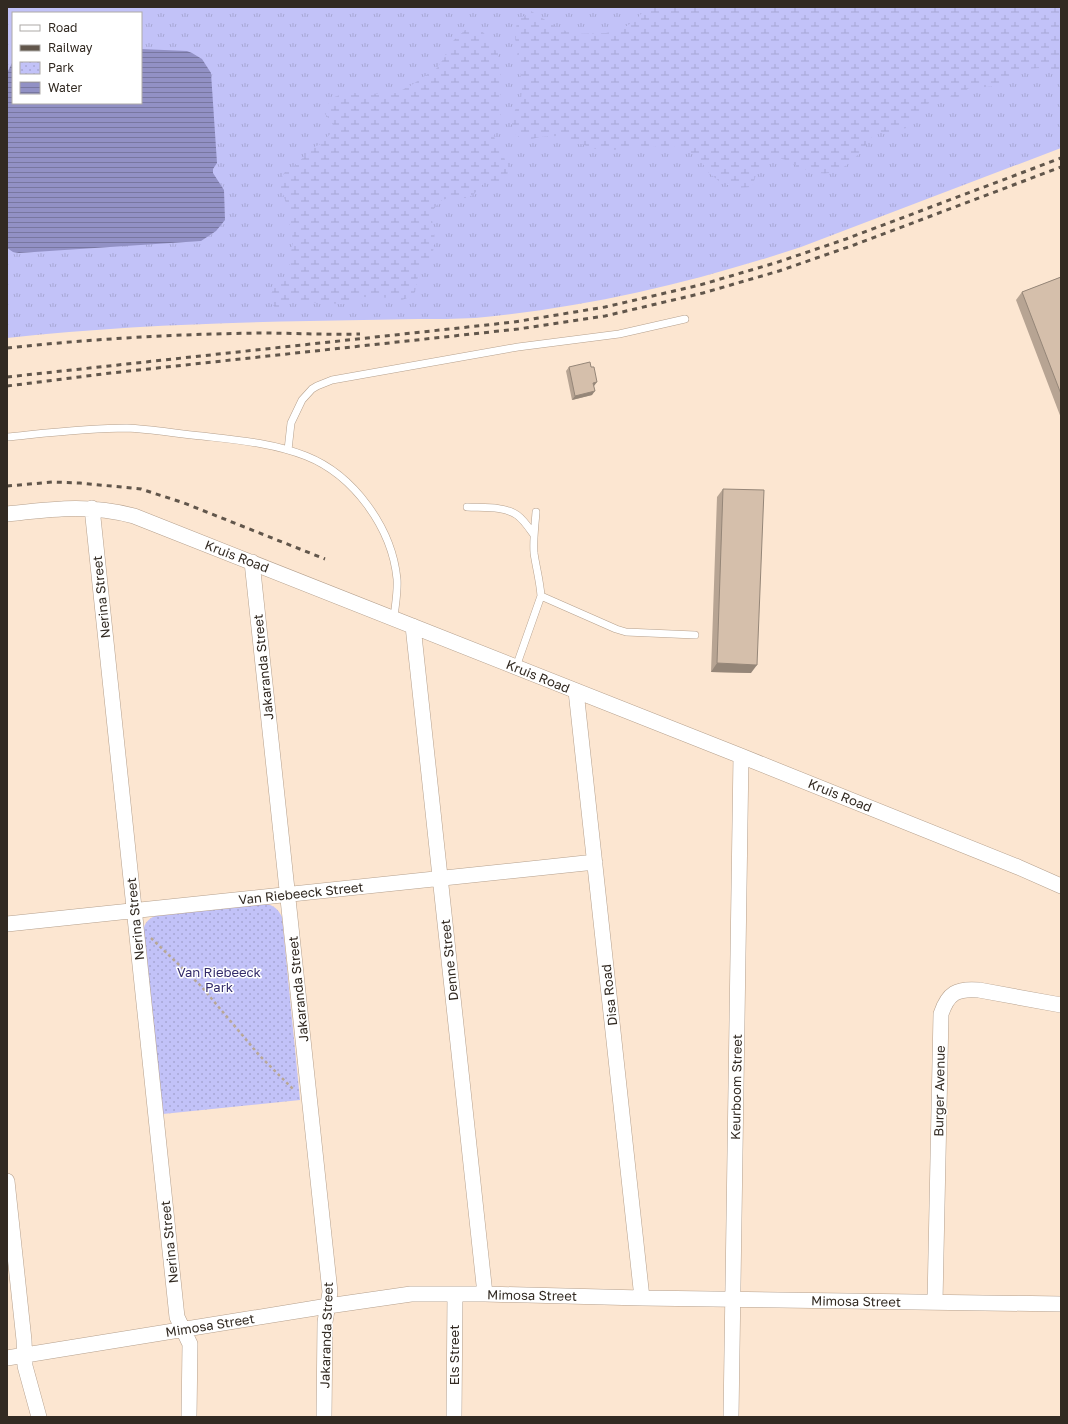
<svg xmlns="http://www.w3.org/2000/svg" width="1068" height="1424" font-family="'Golos Text',sans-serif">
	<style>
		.grass { fill: url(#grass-tufts); fill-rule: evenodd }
		.wetland { fill: url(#wetland-marsh) }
		.park { fill: url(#park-dots) }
		.water { fill: url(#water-rules) }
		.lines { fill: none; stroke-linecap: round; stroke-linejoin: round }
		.service-casing { stroke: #b5a08d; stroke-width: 8 }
		.minor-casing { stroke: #b5a08d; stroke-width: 16 }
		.path { stroke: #b8a796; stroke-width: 2.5; stroke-dasharray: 3 3; stroke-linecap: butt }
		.service { stroke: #fff; stroke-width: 7 }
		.minor { stroke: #fff; stroke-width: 15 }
		.rail { stroke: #61564b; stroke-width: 3; stroke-dasharray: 5 5; stroke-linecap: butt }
		.wall { fill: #b7a493 }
		.shaded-wall { fill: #958678 }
		.building { fill: #d5bfab; stroke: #958678 }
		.labels { text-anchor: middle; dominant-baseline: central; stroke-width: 3; stroke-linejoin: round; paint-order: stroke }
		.street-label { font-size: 13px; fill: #322a22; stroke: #fff }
		.park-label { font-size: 13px; fill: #332b6a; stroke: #fff }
	</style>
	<defs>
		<pattern id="grass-tufts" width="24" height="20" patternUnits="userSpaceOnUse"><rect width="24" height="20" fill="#c2c2f8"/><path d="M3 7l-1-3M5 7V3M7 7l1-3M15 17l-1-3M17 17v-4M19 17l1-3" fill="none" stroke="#a7a7d4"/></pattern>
		<pattern id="wetland-marsh" width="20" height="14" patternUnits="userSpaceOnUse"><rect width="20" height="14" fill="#c2c2f8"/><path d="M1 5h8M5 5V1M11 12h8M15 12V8" fill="none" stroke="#a7a7d4"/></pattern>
		<pattern id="park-dots" width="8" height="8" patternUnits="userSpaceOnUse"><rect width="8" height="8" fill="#c2c2f8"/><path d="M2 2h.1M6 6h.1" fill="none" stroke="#a7a7d4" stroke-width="1.8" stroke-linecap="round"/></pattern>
		<pattern id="water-rules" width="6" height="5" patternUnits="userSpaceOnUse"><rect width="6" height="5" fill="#9291c5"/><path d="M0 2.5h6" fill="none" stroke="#7877a0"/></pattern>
	</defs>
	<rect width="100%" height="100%" fill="#fce6d1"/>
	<path class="grass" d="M7,7H1061V148L801,247C695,282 586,308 475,318C456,319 437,319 418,319C382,320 345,320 309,321C208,323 107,327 7,338ZM13,13H141V103H13Z"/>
	<path class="wetland" d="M647,7H699L713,8L716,7H1061V76L1042,68L1027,69L1000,86L969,88L957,98L941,95L928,104L906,128L890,132L874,133C865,148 848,170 829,173C820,175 807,170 799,167C793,165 788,160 782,159C778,158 772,159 767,160L757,172L752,187L736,188L720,182L708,172L699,158L686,150L671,146L634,148L602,151L556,136L540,137L524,141L512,131V115L521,101L522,86L515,37L517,21L531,11L558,28L574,34L606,33L621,29L635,21Z
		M465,30H481L492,42L498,56L500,72V122L494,137L508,166L507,181L499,186L484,183L473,195L466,198H449L442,200L436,206L431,213L435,240L432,257L420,268L418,276L415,292L410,297L402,300L395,298L364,297L349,303L341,304L291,301L277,310L272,304L270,297L273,289L286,280L290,273V257L293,242L292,234L290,227L289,212L281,188V180L284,173L291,169L314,147L321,144L332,132L333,125L324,112L332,98L347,92L363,94L396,93L410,86L437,68L446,55L453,41Z"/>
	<path class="park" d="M265,904C274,905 278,909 282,917L300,1100L163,1114L143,930C145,923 148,919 155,916Z"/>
	<path class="water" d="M141,49L187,51L192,53L202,59L211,73L217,163L213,169V173L224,190L225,220L216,231L201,241L19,253L13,252L7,248V73L12,63L13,103H141Z"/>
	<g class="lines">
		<defs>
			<path id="service" d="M7,437C47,433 87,428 127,428C152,429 178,434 202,436C237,440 273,443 306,456C354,475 392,528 397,579C398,592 395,606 394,618
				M288,450L291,423L302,400L312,389L317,386L332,380L518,347L619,334L685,319
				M467,507C483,508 504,506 517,515C524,520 529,528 534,535
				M541,596L616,629L626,632L695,635
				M516,667L541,596C540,581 536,567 534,553C533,539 535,526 536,512"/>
			<path id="minor" d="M92,508L177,1317L190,1344L189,1417
				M7,514C54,509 88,504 134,516L741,756L1018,867L1061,886
				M252,562L330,1292L325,1322L324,1417
				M413,626L485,1294
				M576,691L642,1298
				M7,924L595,862
				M7,1181L24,1340L25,1366L39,1417
				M935,1302L941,1014C948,993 957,988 979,990L1061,1005
				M7,1358L328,1306L411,1294H485L642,1298L1061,1304
				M454,1417L455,1294
				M731,1417L741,756"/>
		</defs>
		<use href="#service" class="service-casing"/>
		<use href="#minor" class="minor-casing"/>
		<path class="path" d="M151,938L201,986L259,1055L294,1090"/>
		<use href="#service" class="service"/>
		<use href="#minor" class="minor"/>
		<path class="rail" d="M7,348C91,339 176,334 261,333C294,333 327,335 360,334
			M7,377L514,322L605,307L700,285L775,263L846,239L1061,158
			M7,386L111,373L518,329L605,316L703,293L779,271L854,245L1061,167
			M7,486L53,482L80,483L141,489L184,503L325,559"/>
	</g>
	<path class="wall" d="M1061,277V418L1016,300L1022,292Z
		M569,367L594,386L592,395L572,400L566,371Z
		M723,489L751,673L711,672L717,497Z"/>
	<path class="shaded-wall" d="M597,382L594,386L593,383Z
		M595,391L592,395L572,400L575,396Z
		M717,663L757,665L751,673L711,672Z"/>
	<path class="building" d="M1061,277V394L1022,292Z
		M590,362L591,367H594L597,382L593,383L595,391L575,396L569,367Z
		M723,489L764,490L757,665L717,663Z"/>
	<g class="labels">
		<g class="street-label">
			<text transform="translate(237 556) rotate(21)">Kruis Road</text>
			<text transform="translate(101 597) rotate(-96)">Nerina Street</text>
			<text transform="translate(263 667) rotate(-96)">Jakaranda Street</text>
			<text transform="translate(538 676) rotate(22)">Kruis Road</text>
			<text transform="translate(840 795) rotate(22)">Kruis Road</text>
			<text transform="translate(301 893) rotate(-6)">Van Riebeeck Street</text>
			<text transform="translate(135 919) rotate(-96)">Nerina Street</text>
			<text transform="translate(449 960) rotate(-96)">Denne Street</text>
			<text transform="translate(298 989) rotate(-96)">Jakaranda Street</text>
			<text transform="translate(609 995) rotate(-96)">Disa Road</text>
			<text transform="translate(736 1087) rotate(-89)">Keurboom Street</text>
			<text transform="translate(939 1091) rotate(-89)">Burger Avenue</text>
			<text transform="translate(169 1242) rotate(-96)">Nerina Street</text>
			<text transform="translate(532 1295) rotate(1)">Mimosa Street</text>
			<text transform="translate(856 1301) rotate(1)">Mimosa Street</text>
			<text transform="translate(210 1325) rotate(-9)">Mimosa Street</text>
			<text transform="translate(326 1335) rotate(-88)">Jakaranda Street</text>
			<text transform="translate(454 1355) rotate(-90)">Els Street</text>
		</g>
		<g class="park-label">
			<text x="219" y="972">Van Riebeeck<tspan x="219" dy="15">Park</tspan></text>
		</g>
	</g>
	<rect width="1068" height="1424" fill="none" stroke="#322a22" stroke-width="16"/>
	<rect x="12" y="12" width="130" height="92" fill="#ffffff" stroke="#adaaa7"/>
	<rect x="20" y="25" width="20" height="6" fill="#ffffff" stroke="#adaaa7"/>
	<text x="48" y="32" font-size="12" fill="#322a22">Road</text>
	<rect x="20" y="45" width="20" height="6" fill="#61564b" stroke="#adaaa7"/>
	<text x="48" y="52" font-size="12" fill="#322a22">Railway</text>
	<rect x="20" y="62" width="20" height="12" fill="url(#park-dots)" stroke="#adaaa7"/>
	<text x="48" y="72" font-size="12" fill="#322a22">Park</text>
	<rect x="20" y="82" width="20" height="12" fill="url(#water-rules)" stroke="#adaaa7"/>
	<text x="48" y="92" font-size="12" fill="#322a22">Water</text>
</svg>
